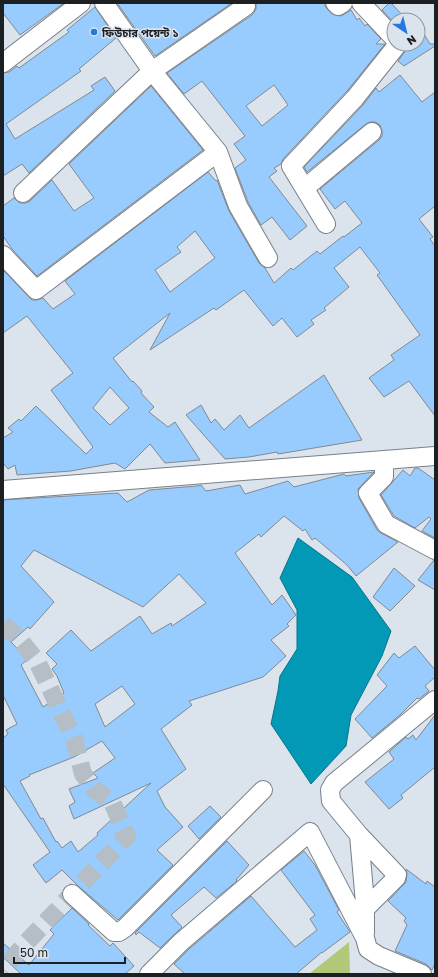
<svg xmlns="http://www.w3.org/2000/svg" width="438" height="977" font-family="'Golos Text','Noto Sans Bengali',sans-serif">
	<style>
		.green { fill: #b3c97a }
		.water { fill: #0199b6; stroke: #09758a }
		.building { fill: #98ccff; stroke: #818991; fill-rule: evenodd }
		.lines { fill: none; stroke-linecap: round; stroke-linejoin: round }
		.minor-tunnel { stroke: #b5bdc5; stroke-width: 18; stroke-dasharray: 18 9; stroke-linecap: butt }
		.minor-casing { stroke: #788089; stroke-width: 20 }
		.minor { stroke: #fff; stroke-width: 18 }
		.poi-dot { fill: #2478e2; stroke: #dbe4ed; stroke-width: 1.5 }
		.labels { text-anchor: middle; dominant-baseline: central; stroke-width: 3; stroke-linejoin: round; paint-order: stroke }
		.poi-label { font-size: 11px; font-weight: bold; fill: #1d2023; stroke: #dbe4ed; text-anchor: start }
	</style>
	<rect width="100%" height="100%" fill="#dbe4ed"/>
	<path class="green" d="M349,942L350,974H309Z"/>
	<path class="water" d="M298,538L352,577L391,631L382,656L351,715L346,746L311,784L271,724L278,691L280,676L297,649V610L280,578Z"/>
	<path class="building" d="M3,3H64L20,35L3,13Z
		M117,3H232L155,56Z
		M256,3H325V6L331,13L339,16L343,15L351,10L357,20L359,18L365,26L367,24L381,39L376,44H385L347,91L283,159L281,164L274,168L277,171L269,177L307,226L290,240L272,217L261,225L248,202L235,168L246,160L234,144L245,136L202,81L184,94L167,73L252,15L256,9ZM274,85L288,105L262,126L246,106Z
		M389,3H391L407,20H394V23L382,10Z
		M95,7L116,38L79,69L81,71L6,124L15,139L94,90L91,86L105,77L115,91L29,173L22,164L3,176V73L9,72L17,66L19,68L69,32L67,30Z
		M418,25L430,44H435V46L404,66L398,61L406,50L408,44H418Z
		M400,75L422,102L435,92V206L419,219L433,237L430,239L435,246V416L409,381L384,397L369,378L394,360L391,355L420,335L377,275L380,273L360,247L334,268L349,287L324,308L326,310L311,320L314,324L297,337L282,318L273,326L244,290L216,310L214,308L150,350L170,313L113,358L132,382L133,381L142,391L141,393L154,407L149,412L168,427L175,422L200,460L165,463L150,444L125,469L115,463L71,471L17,475L15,465L8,469L3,463V438L13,432L8,428L19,419L21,421L36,406L86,454L93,447L51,390L73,373L27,316L3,333V270L29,297L32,300H37L43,298L53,309L75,294L65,281L208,172L216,181L217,180L229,211L259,263L265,268L274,283L291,268L293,270L317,251L320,254L343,236L344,237L362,223L345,201L335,209L320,189L379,140L382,136V131L380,125L375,122H370L366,124L307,172L304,167L363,105L376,88L379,92ZM195,231L215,258L170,292L155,270L181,252L177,247ZM110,387L129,408L110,425L93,408Z
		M151,86L203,150L37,276L12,249L3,236V206L14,198L20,203H26L30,201L52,180L74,211L94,198L69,164Z
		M324,375L362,440L278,454L277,452L249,457L225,459L186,415L201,405L211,423L215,419L224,430L240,415L249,428Z
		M415,468H418L435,480V538L422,531L431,519L429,517L415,528L394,516L381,495L403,470L410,476Z
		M374,472L358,489L359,498L377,530L381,533L398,542L356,576L347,565L315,538L312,540L305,529L303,531L284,516L261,537L259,534L235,553L272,605L282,595L296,615L287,624L289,626L271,640L286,656L263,677L189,701L192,705L161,729L186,769L157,791L165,807L183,827L157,850L173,865L118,920L77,885L62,870L46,883L33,865L50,852L3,784V738L8,734L6,730L17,724L3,695V500L118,493L127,502L149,490L197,486L201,485L206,491L240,485L245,494L288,481L294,487L344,474L346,476ZM34,550L143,607L179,574L206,603L172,626L171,623L152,634L140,616L91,651L71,630L46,653L57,664L52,669L57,676L64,693L43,707L21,665L28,659L11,642L28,627L30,629L54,602L21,566ZM122,686L135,704L105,727L95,704ZM102,741L115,758L93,773L98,778L69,789L75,802L69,806L74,819L151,783L97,833L98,835L78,852L71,841L62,848L57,841L56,842L43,818L41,819L20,781L30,776L29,775L74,757Z
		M434,560H435V590L418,580Z
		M394,568L415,586L390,611L373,597Z
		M415,646L435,670V677L425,686L429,691L419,699L417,698L401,714L372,738L355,719L387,686L377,675L394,653L399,658Z
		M435,715V767L401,795L403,798L389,809L365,782L394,759L389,752L406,737L408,739L413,735L416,740Z
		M210,806L221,817L199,839L188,826Z
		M227,841L249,865L236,880L237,881L216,898L204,887L171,915L182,927L160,948L139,932L136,935L135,933Z
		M304,851L315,865L339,910L337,912L350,932L322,953V952L296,974H185L174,964L188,950L251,896L295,947L317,930L310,919L315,915L281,870Z
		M406,869L426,884L427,881L435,887V964L432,970L426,964L395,951L407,925L404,921L406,918L388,901L406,882L407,873Z
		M72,908L89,924L88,925L110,946L113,943L134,966L125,974H21L3,957V943L29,965L54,934L50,930Z"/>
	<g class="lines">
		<path class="minor-tunnel" d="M3,624L20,640L37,661L74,739L83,774L95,790L112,802L127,836L24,945L3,970"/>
		<defs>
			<path id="minor" d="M104,3L152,71L218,152L238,206L268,258
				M335,3L338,6L343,3
				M361,3L394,38
				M3,63L81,3
				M305,188L372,132
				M23,193L152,71L246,6L243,3
				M326,224L291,166L355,98L398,44
				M3,255L36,290L218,152
				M384,460V477L368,493L386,524L435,550
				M3,490L435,456
				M359,835L397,875L396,878L365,909
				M72,894L114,932H119L125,928L263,790
				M365,933V903L359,835L331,801L330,790L334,783L435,700
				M149,974L181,942L310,832L365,938L368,949L379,956L422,974"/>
		</defs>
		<use href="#minor" class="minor-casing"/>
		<use href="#minor" class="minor"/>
	</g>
	<circle class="poi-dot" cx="94" cy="32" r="4"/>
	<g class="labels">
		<g class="poi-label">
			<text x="102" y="32">ফিউচার পয়েন্ট ১</text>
		</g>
	</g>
	<rect width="438" height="977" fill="none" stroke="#1d2023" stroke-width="8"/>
	<g transform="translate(406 32) rotate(145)"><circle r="19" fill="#dbe4ed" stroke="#8f969c"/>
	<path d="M0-3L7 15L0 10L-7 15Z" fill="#2478e2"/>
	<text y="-6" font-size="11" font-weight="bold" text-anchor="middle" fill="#1d2023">N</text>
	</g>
	<path d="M14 957v6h111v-6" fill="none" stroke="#1d2023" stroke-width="2"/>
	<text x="20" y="957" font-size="12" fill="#1d2023" stroke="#dbe4ed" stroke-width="3" paint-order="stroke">50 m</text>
</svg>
